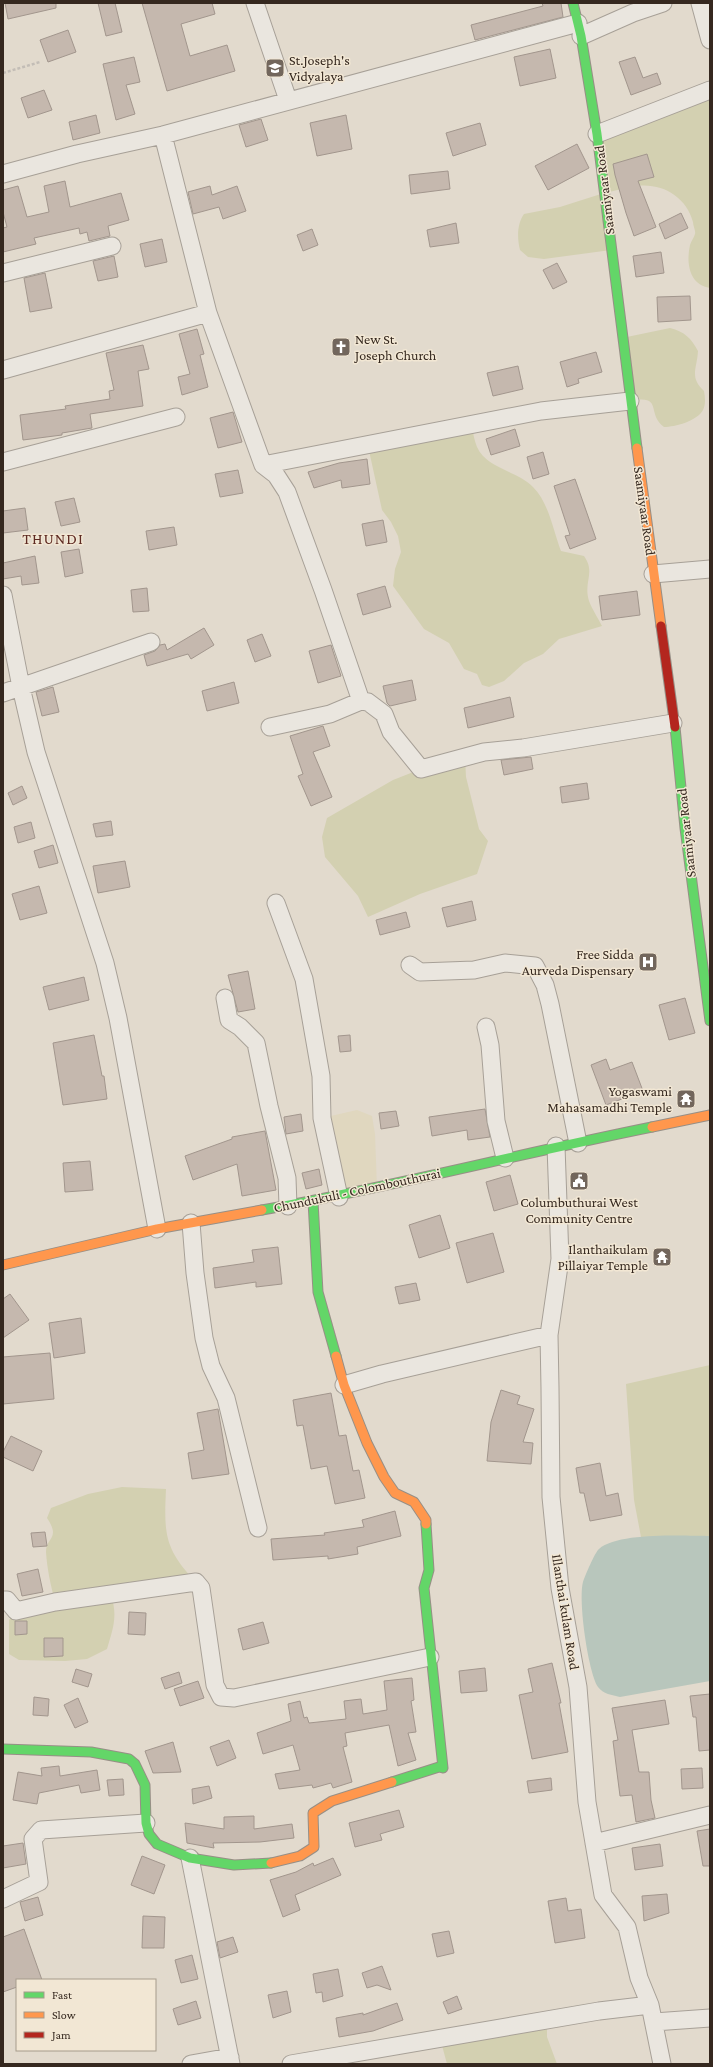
<svg xmlns="http://www.w3.org/2000/svg" width="713" height="2067" font-family="'Crimson Pro',serif">
	<style>
		.farmland { fill: #e0d7bf }
		.green { fill: #d3d0b1 }
		.water { fill: #b8c6bc }
		.building { fill: #c5b8ae; stroke: #a2968d }
		.lines { fill: none; stroke-linecap: round; stroke-linejoin: round }
		.street-casing { stroke: #a7a097; stroke-width: 19 }
		.fast-casing { stroke: #978f86; stroke-width: 11 }
		.slow-casing { stroke: #978f86; stroke-width: 11 }
		.jam-casing { stroke: #978f86; stroke-width: 11 }
		.path { stroke: #c3bdb6; stroke-width: 2.5; stroke-dasharray: 3 2; stroke-linecap: butt }
		.street { stroke: #eae6df; stroke-width: 17 }
		.fast { stroke: #63d668; stroke-width: 9 }
		.slow { stroke: #ff974d; stroke-width: 9 }
		.jam { stroke: #b3261e; stroke-width: 9 }
		.labels { text-anchor: middle; dominant-baseline: central; stroke-width: 3; stroke-linejoin: round; paint-order: stroke }
		.poi-label { font-size: 14px; fill: #35281f; stroke: #f2e7d4; text-anchor: end }
		.street-label { font-size: 14px; fill: #35281f; stroke: #f2e7d4 }
		.quarter-label { font-size: 16px; letter-spacing: 1px; fill: #5e2a22; stroke: #f2e7d4 }
	</style>
	<rect width="100%" height="100%" fill="#e2dacd"/>
	<path class="farmland" d="M357,1110L372,1116L375,1134L377,1188L339,1197L322,1118Z"/>
	<path class="green" d="M710,90V288C689,285 686,263 690,245C691,241 694,238 695,234C696,231 693,226 693,222C686,197 663,183 637,186C626,187 615,191 604,193L611,250L544,259L528,257L520,250C517,238 517,224 524,214L560,207L604,193L597,134Z
		M670,328C685,332 691,338 698,351C697,369 689,377 704,391C705,397 706,404 703,410C697,421 675,427 664,427C646,414 664,394 630,401L622,338Z
		M472,426C473,432 474,440 477,447C486,468 517,471 533,487C549,503 553,530 561,551L584,556C596,573 583,581 589,601C592,609 598,618 602,626L559,639L543,654L524,663L504,681L489,687L482,685L477,674L464,669L449,643L424,629L393,586L395,569L401,552L398,536L391,522L382,510L368,446Z
		M465,757L466,777L479,829L488,841L477,874L420,894L368,917L358,896L325,857L322,837L327,818L393,780L421,769Z
		M710,1365V1536L641,1537L634,1500L626,1384Z
		M122,1487L166,1489C164,1533 164,1549 196,1582L111,1595C118,1616 113,1629 107,1649L87,1659L65,1661L19,1660L9,1654V1620L16,1611L55,1602C51,1586 47,1569 46,1552C46,1537 61,1539 47,1518L51,1508L88,1494Z
		M547,2020V2037L557,2064H447L440,2038Z"/>
	<path class="water" d="M710,1536V1681L620,1697C612,1695 603,1694 598,1687C588,1671 578,1600 583,1582C585,1576 595,1552 599,1549C618,1532 685,1536 710,1536Z"/>
	<path class="building" d="M5,3H56V8L8,19Z
		M98,3H115L122,32L106,36Z
		M142,3H212L215,14L181,24L190,56L227,45L235,71L167,91Z
		M542,3H561L563,17L475,40L471,25L543,6Z
		M68,30L76,52L48,62L40,40Z
		M550,49L556,78L520,86L514,57Z
		M134,57L140,82L126,85L135,114L116,120L103,64Z
		M635,57L643,78L657,73L661,84L631,95L619,62Z
		M44,90L52,110L28,118L21,98Z
		M96,115L100,133L73,140L69,122Z
		M346,115L352,149L317,156L310,123Z
		M261,119L268,140L246,147L239,125Z
		M480,123L486,145L453,156L446,133Z
		M577,144L589,168L548,190L535,166Z
		M647,154L654,177L638,181L656,227L634,236L626,213L615,175L613,164Z
		M448,171L450,189L411,194L409,175Z
		M65,181L70,207L121,193L129,220L108,226L110,236L89,241L87,232L80,234L79,228L34,238L36,244L3,252V228L7,227L3,212V190L18,186L27,217L49,212L44,186Z
		M210,186L212,195L237,186L246,211L223,219L219,207L193,214L188,192Z
		M681,213L688,228L665,239L659,224Z
		M456,223L459,243L430,247L427,230Z
		M312,229L318,245L303,251L297,235Z
		M162,239L167,262L145,267L140,244Z
		M661,252L664,273L636,277L633,256Z
		M114,256L118,277L98,281L93,261Z
		M557,263L567,282L553,289L543,270Z
		M45,273L52,308L30,312L24,278Z
		M690,296L691,320L658,322L657,297Z
		M197,329L204,354L200,355L208,387L182,395L178,377L190,374L179,334Z
		M143,345L149,369L138,371L143,406L90,414L92,428L62,433V435L23,440L20,415L66,409L65,406L110,399L109,391L114,390L106,353Z
		M596,352L602,372L578,379L579,383L567,387L560,362Z
		M518,366L523,389L493,396L487,373Z
		M233,412L242,442L218,448L210,418Z
		M515,429L520,446L491,455L486,439Z
		M543,452L549,474L533,479L527,457Z
		M367,459L370,484L342,488L341,480L314,488L308,472L339,463Z
		M238,470L243,493L220,497L215,474Z
		M575,479L596,539L570,549L565,536L570,535L554,486Z
		M74,498L80,522L61,526L55,502Z
		M25,508L28,530L3,533V511Z
		M383,520L387,542L366,546L362,524Z
		M174,527L177,545L149,550L146,531Z
		M79,549L83,573L65,577L61,552Z
		M35,556L39,583L22,585L21,576L3,579V563Z
		M385,586L391,607L363,615L357,594Z
		M147,588L149,611L133,612L131,590Z
		M637,591L640,615L602,620L599,596Z
		M204,628L214,645L191,659L188,654L147,666L144,655L155,651L160,645L165,644L167,650Z
		M262,634L271,656L255,662L247,640Z
		M331,645L341,676L318,683L309,651Z
		M412,680L416,700L390,706L387,703L383,686Z
		M234,682L239,703L207,711L202,691Z
		M53,687L59,712L42,716L36,692Z
		M510,697L514,717L468,728L464,708Z
		M323,726L330,746L313,752L332,797L311,806L298,776L303,774L290,736Z
		M531,757L533,769L504,775L501,760Z
		M587,783L589,799L562,803L560,787Z
		M22,786L27,798L13,805L8,793Z
		M111,821L113,835L96,837L93,824Z
		M31,822L35,838L18,843L14,827Z
		M53,845L58,863L39,868L34,851Z
		M125,861L130,887L98,893L93,866Z
		M39,886L47,913L20,920L12,894Z
		M472,901L476,920L447,927L442,908Z
		M406,912L410,927L380,935L376,920Z
		M248,971L255,1009L238,1012L228,975Z
		M84,977L89,1000L49,1010L43,987Z
		M685,998L695,1033L669,1040L659,1005Z
		M94,1035L102,1076H104L107,1099L63,1105L53,1043Z
		M350,1035L351,1051L340,1052L338,1036Z
		M606,1059L610,1070L632,1062L643,1091L606,1105L591,1065Z
		M485,1109L490,1137L468,1140L467,1130L432,1136L429,1117Z
		M396,1111L399,1126L381,1129L379,1113Z
		M301,1114L303,1131L286,1134L284,1117Z
		M265,1131L276,1190L242,1196L237,1164L193,1180L185,1156L232,1139V1137Z
		M90,1161L93,1190L65,1192L63,1163Z
		M319,1169L322,1185L306,1189L302,1173Z
		M510,1175L518,1204L494,1211L486,1182Z
		M440,1215L450,1248L419,1258L409,1225Z
		M493,1233L504,1272L467,1283L456,1243Z
		M278,1247L282,1284L256,1287V1282L215,1288L213,1268L254,1262L252,1250Z
		M416,1283L420,1300L399,1304L395,1287Z
		M10,1294L29,1320L3,1338V1299Z
		M81,1318L85,1353L54,1358L49,1323Z
		M50,1353L54,1399L3,1404V1357Z
		M501,1390L520,1396L517,1404L534,1409L523,1442L533,1443L531,1464L487,1461L491,1422Z
		M331,1393L339,1436L346,1435L353,1471L359,1470L365,1498L335,1504L327,1466L311,1469L303,1425L297,1426L293,1400Z
		M218,1409L229,1474L192,1479L188,1453L204,1450L197,1413Z
		M11,1436L42,1451L33,1471L3,1457V1452Z
		M600,1463L606,1496L618,1493L622,1515L590,1521L584,1493H580L576,1468Z
		M395,1511L401,1536L357,1547L358,1554L328,1559V1556L273,1560L271,1539L325,1535L324,1533L364,1527L362,1520Z
		M45,1532L47,1546L33,1547L31,1533Z
		M38,1569L43,1592L22,1596L17,1574Z
		M129,1612L146,1613L145,1635L128,1634Z
		M15,1621H27V1634L15,1635Z
		M263,1622L269,1643L243,1650L238,1629Z
		M44,1638H63V1656L44,1657Z
		M552,1663L561,1703H559L568,1752L532,1759L519,1695L533,1692L528,1669Z
		M485,1668L487,1691L461,1693L459,1671Z
		M76,1669L92,1674L88,1687L72,1682Z
		M179,1672L182,1683L165,1689L161,1678Z
		M412,1678L414,1700L411,1701L416,1732L408,1733L416,1760L398,1766L389,1725L345,1733L347,1746L343,1747L352,1782L333,1788L331,1783L313,1788L312,1785L279,1789L275,1774L300,1770L293,1745L263,1754L257,1733L291,1721L288,1704L300,1701L304,1718L307,1717L309,1723L346,1719L344,1701L361,1699L363,1714L387,1710L384,1681Z
		M198,1681L204,1698L180,1706L174,1689Z
		M710,1694V1750L699,1751L696,1717H693L690,1696Z
		M34,1697L49,1699L48,1716L33,1715Z
		M78,1698L88,1722L75,1728L64,1705Z
		M665,1700L669,1724L632,1730L639,1772H649L651,1800L655,1818L636,1822L632,1795L620,1796L613,1741L618,1740L612,1708Z
		M229,1740L236,1758L217,1766L210,1747Z
		M173,1742L181,1772L153,1773L145,1751Z
		M59,1766L60,1776L97,1770L100,1790L81,1793L79,1785L39,1793L37,1804L13,1800L18,1772L42,1776L41,1768Z
		M702,1768L703,1788L682,1789L681,1769Z
		M551,1778L552,1790L529,1793L527,1781Z
		M123,1779L124,1795L109,1796L107,1780Z
		M209,1786L212,1798L193,1804L192,1789Z
		M399,1810L404,1827L380,1834L382,1840L355,1847L349,1823Z
		M254,1816V1829L292,1824L294,1838L260,1842L213,1843L214,1848L187,1843L185,1823L224,1829V1817Z
		M710,1829V1866H703L697,1831Z
		M23,1843L26,1864L3,1868V1846Z
		M660,1844L663,1866L635,1870L632,1848Z
		M142,1856L165,1865L154,1894L131,1885Z
		M333,1858L341,1875L295,1895L300,1910L283,1917L270,1880L296,1872L313,1863L314,1866Z
		M667,1894L669,1913L644,1921L642,1896Z
		M38,1897L43,1915L25,1921L20,1902Z
		M566,1898L568,1911L581,1909L585,1938L555,1943L548,1901Z
		M143,1916L165,1917L164,1948H142Z
		M24,1929L42,1980H17V1987L3,1992V1937Z
		M449,1931L454,1953L437,1957L432,1934Z
		M233,1937L238,1952L220,1958L217,1942Z
		M192,1955L198,1979L181,1983L175,1960Z
		M382,1966L391,1990L377,1985L367,1988L362,1973Z
		M338,1969L343,1996L323,2002L322,1992L316,1993L313,1974Z
		M287,1991L291,2012L273,2018L268,1995Z
		M457,1996L462,2009L448,2014L443,2002Z
		M196,2001L201,2018L178,2025L173,2009Z
		M397,2003L403,2020L373,2031L339,2037L336,2018L363,2013V2015Z"/>
	<g class="lines">
		<defs>
			<path id="street" d="M255,3L288,100
				M700,3L710,40
				M581,36L633,13L663,3
				M597,134L710,90
				M163,135L208,313L263,465L541,411L630,401
				M3,174L77,154L163,135L578,23
				M3,273L112,246
				M3,370L208,313
				M3,462L176,417
				M263,465L276,475L287,492L323,590L361,701
				M653,574L710,569
				M3,595L21,687L36,752L105,963L118,1018L157,1229
				M3,693L151,642
				M270,727L330,714L361,701L368,702L384,714L391,732L421,769L484,752L523,748L673,723
				M276,903L304,979L321,1076L322,1118L339,1197
				M410,965L420,972L474,970L505,963L535,966L545,985L550,1004L578,1143
				M225,998L229,1020L240,1027L256,1043L269,1106L287,1178L288,1206
				M486,1027L490,1045L496,1121L505,1158
				M556,1146L560,1259L549,1335L550,1388L551,1497L560,1588L578,1687L587,1802L603,1895L627,1927L639,1978L650,2005L662,2064
				M191,1223L195,1273L204,1338L211,1366L226,1398L258,1528
				M344,1385L382,1374L549,1335
				M3,1600H7L16,1611L55,1602L196,1582L201,1588L215,1685L221,1697L234,1698L430,1657
				M594,1843L710,1815
				M190,1858L231,2064
				M3,1899L39,1882L33,1839L41,1830L146,1823
				M654,2022L710,2018
				M191,2064L230,2057
				M291,2064L599,2011L650,2005"/>
			<path id="fast" d="M573,3L581,36L597,134L637,448
				M675,727L685,828L710,1021
				M313,1201L318,1292L336,1356
				M262,1210C393,1187 522,1153 652,1127
				M3,1749L91,1752L129,1759L135,1764L145,1785L146,1823L149,1834L157,1844L190,1858L234,1865L271,1863
				M392,1782L439,1767L443,1768L424,1588L429,1570L426,1524"/>
			<path id="slow" d="M637,448L661,626
				M652,1127L710,1115
				M3,1265L157,1229L262,1210
				M336,1356L344,1385L367,1443L384,1477L395,1493L414,1502L426,1520V1524
				M271,1863L300,1856L314,1847L313,1813L332,1801L392,1782"/>
			<path id="jam" d="M661,626L675,727"/>
		</defs>
		<use href="#street" class="street-casing"/>
		<use href="#fast" class="fast-casing"/>
		<use href="#slow" class="slow-casing"/>
		<use href="#jam" class="jam-casing"/>
		<path class="path" d="M3,73L40,62"/>
		<use href="#street" class="street"/>
		<use href="#fast" class="fast"/>
		<use href="#slow" class="slow"/>
		<use href="#jam" class="jam"/>
	</g>
	<defs>
		<symbol id="school-square" viewBox="-11 -11 22 22"><rect x="-9" y="-9" width="18" height="18" rx="4" fill="#72665c" stroke="#f2e7d4"/><path d="M0-5L7-2L0 1L-7-2ZM-4 1L0 2.5L4 1V4Q0 6-4 4Z" fill="#fff"/></symbol>
		<symbol id="church-square" viewBox="-11 -11 22 22"><rect x="-9" y="-9" width="18" height="18" rx="4" fill="#72665c" stroke="#f2e7d4"/><path d="M-1.2-6h2.4v3.5h3.3v2.4h-3.3V6h-2.4V-.1h-3.3v-2.4h3.3Z" fill="#fff"/></symbol>
		<symbol id="hospital-square" viewBox="-11 -11 22 22"><rect x="-9" y="-9" width="18" height="18" rx="4" fill="#72665c" stroke="#f2e7d4"/><path d="M-5-5h3v3.5h4V-5h3V5h-3V1.5h-4V5h-3Z" fill="#fff"/></symbol>
		<symbol id="temple-square" viewBox="-11 -11 22 22"><rect x="-9" y="-9" width="18" height="18" rx="4" fill="#72665c" stroke="#f2e7d4"/><path d="M0-6L5-2H3V0L6.5 2.5H4V6H1.5V3h-3V6H-4V2.5H-6.5L-3 0V-2H-5Z" fill="#fff"/></symbol>
		<symbol id="civic-square" viewBox="-11 -11 22 22"><rect x="-9" y="-9" width="18" height="18" rx="4" fill="#72665c" stroke="#f2e7d4"/><path d="M-.6-6.5H3V-4.5H.6V-3L4-1V1h2V6H-6V1h2V-1L-.6-3ZM-1.2 2.5V6h2.4V2.5Z" fill="#fff"/></symbol>
	</defs>
	<g fill-rule="evenodd">
		<use href="#school-square" x="264" y="57" width="22" height="22"/>
		<use href="#church-square" x="330" y="336" width="22" height="22"/>
		<use href="#hospital-square" x="637" y="951" width="22" height="22"/>
		<use href="#temple-square" x="675" y="1088" width="22" height="22"/>
		<use href="#civic-square" x="568" y="1170" width="22" height="22"/>
		<use href="#temple-square" x="651" y="1246" width="22" height="22"/>
	</g>
	<g class="labels">
		<g class="poi-label">
			<text x="289" y="60" text-anchor="start">St.Joseph's<tspan x="289" dy="16">Vidyalaya</tspan></text>
			<text x="355" y="339" text-anchor="start">New St.<tspan x="355" dy="16">Joseph Church</tspan></text>
			<text x="634" y="954">Free Sidda<tspan x="634" dy="16">Aurveda Dispensary</tspan></text>
			<text x="672" y="1091">Yogaswami<tspan x="672" dy="16">Mahasamadhi Temple</tspan></text>
			<text x="579" y="1202" text-anchor="middle">Columbuthurai West<tspan x="579" dy="16">Community Centre</tspan></text>
			<text x="648" y="1249">Ilanthaikulam<tspan x="648" dy="16">Pillaiyar Temple</tspan></text>
		</g>
		<g class="street-label">
			<text transform="translate(604 190) rotate(-97)">Saamiyaar Road</text>
			<text transform="translate(645 511) rotate(82)">Saamiyaar Road</text>
			<text transform="translate(686 833) rotate(-96)">Saamiyaar Road</text>
			<text transform="translate(357 1190) rotate(-12)">Chundukuli - Colombouthurai</text>
			<text transform="translate(566 1612) rotate(81)">Illanthai kulam Road</text>
		</g>
		<g class="quarter-label">
			<text x="53" y="538">THUNDI</text>
		</g>
	</g>
	<rect width="713" height="2067" fill="none" stroke="#35281f" stroke-width="8"/>
	<rect x="16" y="1979" width="140" height="72" fill="#f2e7d4" stroke="#a69b8c"/>
	<rect x="24" y="1992" width="20" height="6" fill="#63d668" stroke="#a69b8c"/>
	<text x="52" y="1999" font-size="12" fill="#35281f">Fast</text>
	<rect x="24" y="2012" width="20" height="6" fill="#ff974d" stroke="#a69b8c"/>
	<text x="52" y="2019" font-size="12" fill="#35281f">Slow</text>
	<rect x="24" y="2032" width="20" height="6" fill="#b3261e" stroke="#a69b8c"/>
	<text x="52" y="2039" font-size="12" fill="#35281f">Jam</text>
</svg>
